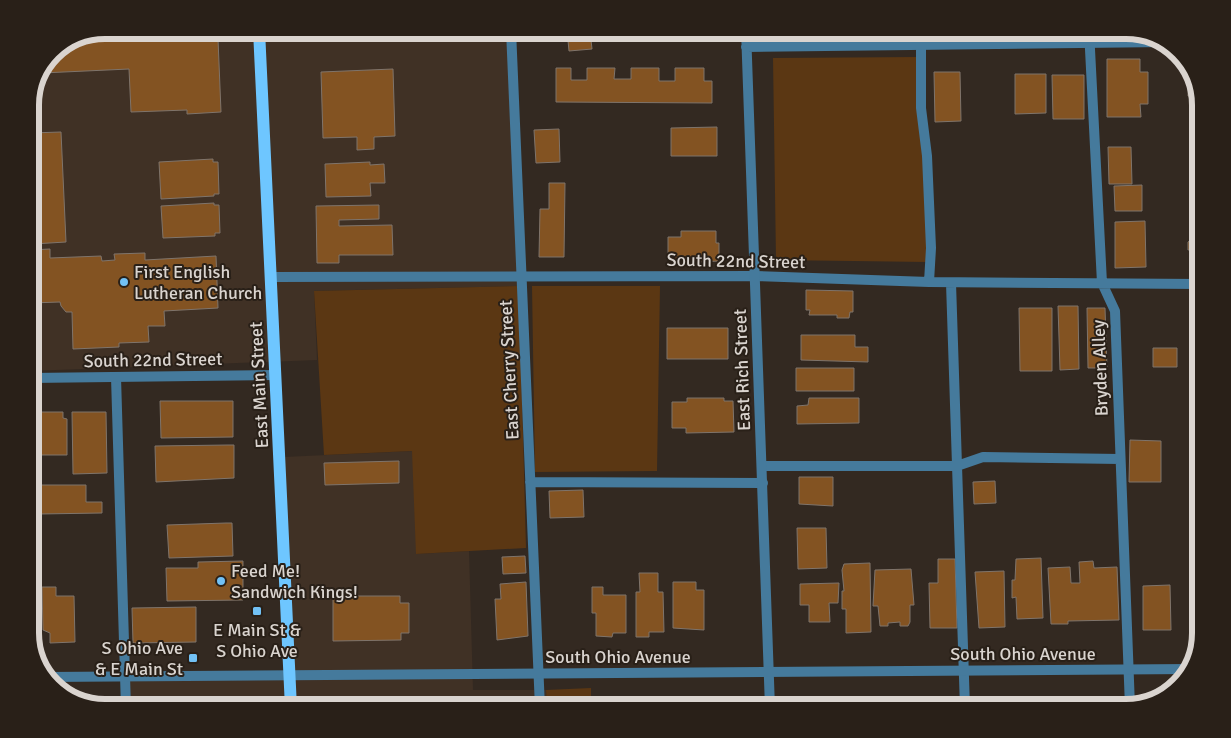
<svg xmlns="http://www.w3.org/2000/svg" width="1231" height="738" font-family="Signika,sans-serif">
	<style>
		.built { fill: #403125 }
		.green { fill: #5b3713 }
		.building { fill: #835322; stroke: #7f746b }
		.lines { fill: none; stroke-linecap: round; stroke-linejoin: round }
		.service { stroke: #457a9c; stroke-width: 10 }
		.minor { stroke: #457a9c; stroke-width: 10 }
		.tertiary { stroke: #457a9c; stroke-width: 10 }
		.primary { stroke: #6ec6ff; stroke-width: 12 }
		.poi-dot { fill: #72c1f5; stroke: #292018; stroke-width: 2 }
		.labels { text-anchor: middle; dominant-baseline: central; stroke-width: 4; stroke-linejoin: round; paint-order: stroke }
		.street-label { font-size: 18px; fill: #dad4cf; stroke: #292018 }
		.poi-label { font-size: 18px; fill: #dad4cf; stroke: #292018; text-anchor: start }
		.rim { fill: none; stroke: #dad4cf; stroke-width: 6 }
	</style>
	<rect width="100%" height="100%" fill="#332921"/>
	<path class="built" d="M105,30H513L519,286L314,291L317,360L30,371V100L52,52Z
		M413,451L417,554L469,551L473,690H546L547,708H130L128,677L295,673L284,457Z"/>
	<path class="green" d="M920,57L928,262L776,260L773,58Z
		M519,286L526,548L416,554L412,451L324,455L314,291Z
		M532,286H660L657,471L535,472Z
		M591,688V708H547L546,690Z"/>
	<path class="building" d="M567,30H599V40H591L592,49L569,51Z
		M214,36L218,39L221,112L187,114V110L131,112L129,69L42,73L52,52L75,42Z
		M1107,59H1140V72H1148V104H1140L1141,117H1107Z
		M556,68H571V80H587V68H615L614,79H631V68H659V81H675V68H704V81H712V103L556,102Z
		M393,69L395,136L374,137V149L357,150V137L323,138L321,72Z
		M934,72H960L961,121L935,122Z
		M1015,74H1046V113L1015,114Z
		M1052,75H1084V119H1053Z
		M1188,78H1194L1201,102H1195V96H1188Z
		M717,127V156H671V128Z
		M559,129L560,162L536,163L534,130Z
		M61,132L66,242L33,244L32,235H30V133Z
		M1108,147H1131L1132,184H1109Z
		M213,159V162H218L219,194H214V196L161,199L159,162Z
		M370,162V165L384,164L385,183H370L371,196L326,197L325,164Z
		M549,183H565L564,257H539L540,209H549Z
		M1142,185V211H1115L1114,186Z
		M214,203V205H219L220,233H215V236L163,238L161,206Z
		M379,205V219L339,220V226L392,225L393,255H339V263H317L316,206Z
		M1145,221L1146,267L1115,268V222Z
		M681,231H716V243H719V261L679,263V260H668V237H681Z
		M1200,233H1201V264L1200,249L1188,250V242Z
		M50,249V258L101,256L102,261L115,260L114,254L145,253V260L216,256L218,308L164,311L165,326H148L149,342L119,343V347L73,349L72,312H66L61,306L60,302L30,303V250Z
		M806,290L853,291V312H850L849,318H837V315H809L810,310H806Z
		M1199,293L1201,294V339H1199Z
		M1058,306H1078L1079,369L1060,370Z
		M1019,308H1052V371H1020Z
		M1087,308H1105L1107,368H1088Z
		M667,328H728V359H667Z
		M801,335H855V347H868V362L801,360Z
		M1153,348H1177V367H1153Z
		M796,368H854V391H796Z
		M1193,396H1201V414H1193Z
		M687,398H724V401H733L734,432L686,433V428H672V402H687Z
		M809,398H859V423L797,424V406L808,405Z
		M160,401H233V437L161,438Z
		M37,412H63V418L67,419V455H34L33,419H37Z
		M72,412H106L107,473L73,474Z
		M1194,420H1201V439H1194Z
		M1130,440L1161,441V482H1129Z
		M228,445H234V478L156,482L155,446Z
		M399,461V483L325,485L324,463Z
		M799,477H833V506L799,504Z
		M995,481L996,503L974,504L973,482Z
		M39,485H86V502H102V513L39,514Z
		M583,490L584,517L550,518L549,491Z
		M226,523H232L233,556L169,558L167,525Z
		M797,528H826L827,568L798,569Z
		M525,556L526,573L503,574L502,557Z
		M1041,558L1043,618L1017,619L1016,597L1012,598V580H1015L1016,559Z
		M938,559H955L957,628H930L929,583H938Z
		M243,561V600L167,601L166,568H198V562Z
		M1093,561L1094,568L1117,567L1119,620L1068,621V624H1051L1048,568L1070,567L1071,583H1080L1079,562Z
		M870,563L871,632L846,633V609H842V591H844L842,570L844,564Z
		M911,569L914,605H910V622L908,626H900V622L888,623V626H880L878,606H873L875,570Z
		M1004,571L1005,627L979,628L975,572Z
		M639,573H658V592H663L664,632H649V637H636V592H640Z
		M526,582L528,636L497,640L495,599H501L500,584Z
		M673,582H696V590H704V630L673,628Z
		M839,583L838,603H829L830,622H809V605H800V584Z
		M1170,585L1171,630H1143V586Z
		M42,587H56V596H74L75,642L50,643V633L43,630Z
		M592,587H603V595H626V633H613L612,637L596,636V613H592Z
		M333,596H400V603H409V633H401V640L333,641Z
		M196,607V642L133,643L132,608Z
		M818,701H875V708H809V703H817Z
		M949,701L950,706L961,705V708H904V706H915V702Z"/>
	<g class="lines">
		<path class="service" d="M511,30L540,708
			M1089,30L1102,283L1115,311L1130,707
			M921,45V108L927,156L931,248L929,282
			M271,277L755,276L929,282L1201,284
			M951,283L965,708
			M116,377L126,708
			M762,466H957L983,457L1120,459
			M530,482L763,483"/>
		<path class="minor" d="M746,30L770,708
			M746,47L1166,42
			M30,378L275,375"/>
		<path class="tertiary" d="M46,677L1191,669"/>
		<path class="primary" d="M259,30L291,708"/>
	</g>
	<g class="poi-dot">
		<circle cx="124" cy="282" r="5"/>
		<circle cx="221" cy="581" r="5"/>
		<rect x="252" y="606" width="10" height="10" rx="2.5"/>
		<rect x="188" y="653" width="10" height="10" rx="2.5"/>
	</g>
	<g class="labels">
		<g class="street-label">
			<text transform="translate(736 261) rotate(1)">South 22nd Street</text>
			<text transform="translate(153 360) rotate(-1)">South 22nd Street</text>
			<text transform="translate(1100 368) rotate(-92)">Bryden Alley</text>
			<text transform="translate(509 370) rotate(-93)">East Cherry Street</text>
			<text transform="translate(742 370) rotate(-92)">East Rich Street</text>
			<text transform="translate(259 385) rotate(-93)">East Main Street</text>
			<text x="1023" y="654">South Ohio Avenue</text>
			<text x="618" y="657">South Ohio Avenue</text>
		</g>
		<g class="poi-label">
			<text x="134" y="272">First English<tspan x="134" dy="21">Lutheran Church</tspan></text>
			<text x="231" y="571">Feed Me!<tspan x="231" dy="21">Sandwich Kings!</tspan></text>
			<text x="257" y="630" text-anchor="middle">E Main St &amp;<tspan x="257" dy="21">S Ohio Ave</tspan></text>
			<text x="183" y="648" text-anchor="end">S Ohio Ave<tspan x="183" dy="21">&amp; E Main St</tspan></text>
		</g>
	</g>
	<path d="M0 0H1231V738H0ZM105 39H1126A66 66 0 0 1 1192 105V633A66 66 0 0 1 1126 699H105A66 66 0 0 1 39 633V105A66 66 0 0 1 105 39Z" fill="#292018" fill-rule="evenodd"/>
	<path class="rim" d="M105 39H1126A66 66 0 0 1 1192 105V633A66 66 0 0 1 1126 699H105A66 66 0 0 1 39 633V105A66 66 0 0 1 105 39Z"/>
</svg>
